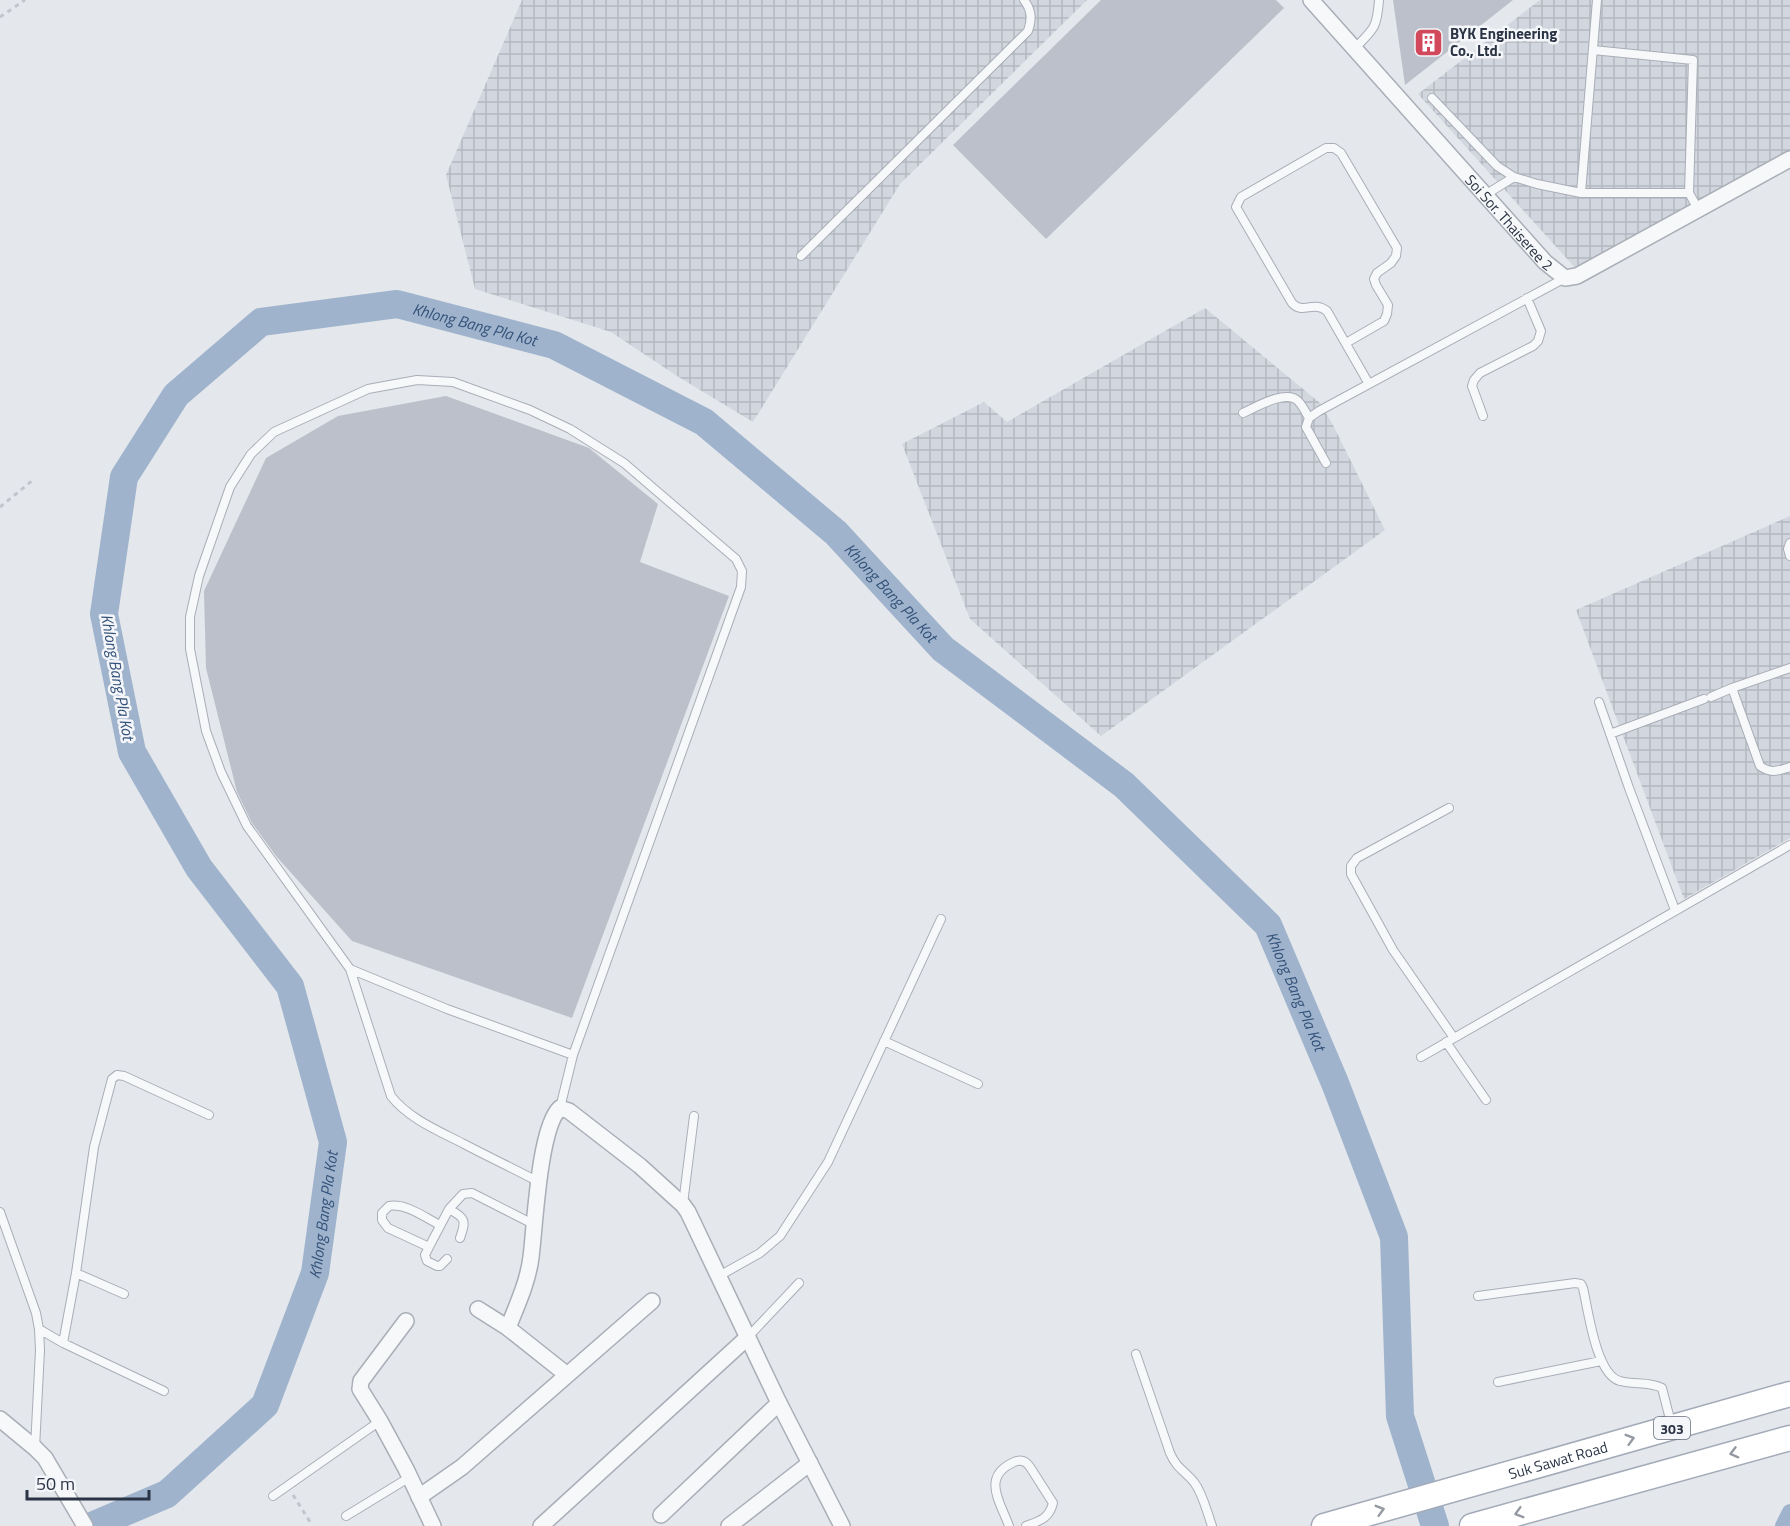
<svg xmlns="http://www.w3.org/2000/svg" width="1790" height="1526" font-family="'Titillium Web',sans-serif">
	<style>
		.industrial { fill: url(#industrial-grid) }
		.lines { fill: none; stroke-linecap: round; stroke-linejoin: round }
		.canal { stroke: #9fb4cc; stroke-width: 16 }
		.river { stroke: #9fb4cc; stroke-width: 28 }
		.building { fill: #bbc0ca }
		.lane-casing { stroke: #a9aeb7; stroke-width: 10 }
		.street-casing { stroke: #a9aeb7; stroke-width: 18 }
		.primary-casing { stroke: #a3abb8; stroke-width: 27 }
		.path { stroke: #c2c5cb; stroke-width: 3; stroke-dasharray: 4.5 4.5; stroke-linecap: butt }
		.lane { stroke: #f7f8fa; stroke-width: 8 }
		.street { stroke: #f7f8fa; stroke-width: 15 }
		.primary { stroke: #fff; stroke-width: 24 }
		.oneway { stroke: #959aa2 }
		.labels { text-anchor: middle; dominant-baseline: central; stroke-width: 5; stroke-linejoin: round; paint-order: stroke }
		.shield { fill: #f4f6f9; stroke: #676e7b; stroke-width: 1.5 }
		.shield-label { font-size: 14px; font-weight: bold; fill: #2b3445 }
		.poi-label { font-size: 15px; font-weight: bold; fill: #2b3445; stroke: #f4f6f9; text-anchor: start }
		.street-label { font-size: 15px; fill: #2b3445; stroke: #f4f6f9 }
		.water-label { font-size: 16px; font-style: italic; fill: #34527a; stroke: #f4f6f9 }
	</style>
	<defs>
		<pattern id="industrial-grid" width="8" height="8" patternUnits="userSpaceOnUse" patternTransform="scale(1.5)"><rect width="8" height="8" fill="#d2d6de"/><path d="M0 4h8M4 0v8" fill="none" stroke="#b4b8c0"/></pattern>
	</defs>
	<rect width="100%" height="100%" fill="#e4e7ec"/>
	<path class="industrial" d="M522,0H1087L900,184L753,422L677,376L611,332L475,289L446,175Z
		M1540,0H1790V152L1578,271L1418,94Z
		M1205,308L1320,403L1333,425L1385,530L1101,736L970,619L902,444L984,402L1007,422Z
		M1790,516V838L1684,899L1576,610Z"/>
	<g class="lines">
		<path class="canal" d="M1783,1526L1790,1512"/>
		<path class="river" id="s1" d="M92,1526L167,1494L265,1405L315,1273L333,1142L290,986L199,868L132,752L104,614L124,477L176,395L261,322L397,304L554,345L704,422L836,533L943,649L1124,785L1268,925L1335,1083L1394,1237L1400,1416L1435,1526"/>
	</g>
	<path class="building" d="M1101,0H1276L1284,8L1046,239L953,145Z
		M1393,0H1513L1405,85Z
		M446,396L589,448L658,504L640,562L729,596L572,1018L352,941L276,856L252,823L237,792L206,668L204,591L266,458L338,416Z"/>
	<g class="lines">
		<defs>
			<path id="lane" d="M1597,0L1581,193H1689L1698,209
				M1355,48C1374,29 1377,28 1379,0
				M1593,50L1693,60L1689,193
				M1432,98L1497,166L1514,177L1537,184L1581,193
				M1485,195L1514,177
				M801,256L1028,31C1032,19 1032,11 1024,0
				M1346,343L1384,321L1387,314L1388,305L1376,285L1374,279L1377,273L1391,263L1396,256L1397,248L1341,153L1334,148H1326L1241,197L1236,207L1292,303C1303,315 1312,300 1327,311L1369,384
				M1243,413C1256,407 1286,389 1298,401C1303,406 1306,413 1309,418
				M1483,416L1472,386L1474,380L1480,373L1533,346L1538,341L1541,331L1527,298
				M1326,463L1306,427L1309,418L1319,411L1565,278
				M1790,543L1788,549L1790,556
				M1790,668L1732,688L1760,766C1772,774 1777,771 1790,767
				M1711,697L1732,688
				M1599,702L1629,788L1675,910
				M1610,734L1704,699
				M1449,808L1357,858L1351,866V874L1393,950L1454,1038
				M350,969L391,1096C409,1119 439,1131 464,1144C489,1157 514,1169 539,1182
				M884,1041L978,1084
				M1446,1042L1486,1100
				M1421,1057L1790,845
				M560,1108L573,1055L741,587L742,571L736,559L624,463L570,429L530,410L453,382L417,380L368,389L274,432L251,454L230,487L199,576L190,617V649L206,731L221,772L247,826L350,969L447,1009L573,1055
				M683,1204L694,1116
				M0,1212L36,1313L39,1329
				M440,1225C424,1217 406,1203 389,1206L382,1213V1220L388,1228L429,1247L425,1255L427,1261L437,1266H440L447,1259
				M460,1238C466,1221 466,1218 449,1209L463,1194L472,1193L533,1224
				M429,1247L449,1209
				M76,1273L124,1294
				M719,1276L760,1253L780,1236L828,1162L941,919
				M1478,1296L1575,1283L1581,1284L1583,1288C1588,1309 1596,1375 1620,1381C1634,1385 1649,1381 1662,1388L1671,1423
				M748,1337L799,1283
				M63,1343L76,1273L94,1147L112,1079L117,1075L124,1076L209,1115
				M1136,1354L1170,1453C1177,1469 1184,1470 1194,1482C1203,1494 1207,1512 1212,1526
				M1498,1382L1601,1361
				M35,1448L40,1350L39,1329L63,1343L164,1391
				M273,1496L380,1421
				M346,1516L410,1477
				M1009,1526C1000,1501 981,1477 1014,1462C1021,1459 1026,1461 1030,1467L1053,1503C1049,1519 1039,1521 1026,1526"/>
			<g id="street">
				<path id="s2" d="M1311,0L1545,262L1565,278L1577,276L1790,159"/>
				<path d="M478,1309L508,1328L566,1374"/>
				<path d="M406,1321L361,1381L360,1389L380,1421L406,1469L433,1526"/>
				<path d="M508,1328C517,1305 528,1282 531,1257C535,1226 539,1127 560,1108L569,1111L640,1166L683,1205L688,1212L779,1403L842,1526"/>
				<path d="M0,1419L35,1448L45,1458L85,1526"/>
				<path d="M419,1497L462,1467L652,1301"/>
				<path d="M661,1515L779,1403"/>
				<path d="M541,1526L748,1337"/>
				<path d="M729,1526L810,1463"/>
			</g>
			<g id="primary">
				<path id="s3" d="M1324,1526L1790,1394"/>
				<path d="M1472,1526L1790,1438"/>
			</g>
		</defs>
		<use href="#lane" class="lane-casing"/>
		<use href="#street" class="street-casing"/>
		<use href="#primary" class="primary-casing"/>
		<path class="path" d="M0,17L25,0
			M0,507L33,480
			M293,1495L312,1525"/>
		<use href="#lane" class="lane"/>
		<use href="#street" class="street"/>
		<use href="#primary" class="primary"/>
	</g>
	<defs><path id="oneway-chevron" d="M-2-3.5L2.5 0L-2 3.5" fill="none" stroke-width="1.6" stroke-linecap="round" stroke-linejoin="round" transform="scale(1.5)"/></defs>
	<g class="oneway">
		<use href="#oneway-chevron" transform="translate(1630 1439) rotate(-16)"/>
		<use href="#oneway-chevron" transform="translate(1734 1453) rotate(165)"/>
		<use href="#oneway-chevron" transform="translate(1380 1510) rotate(-16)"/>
		<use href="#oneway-chevron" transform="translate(1519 1513) rotate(164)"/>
	</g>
	<defs>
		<symbol id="building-square" viewBox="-11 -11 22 22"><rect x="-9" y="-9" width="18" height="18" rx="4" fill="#d1495b" stroke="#f4f6f9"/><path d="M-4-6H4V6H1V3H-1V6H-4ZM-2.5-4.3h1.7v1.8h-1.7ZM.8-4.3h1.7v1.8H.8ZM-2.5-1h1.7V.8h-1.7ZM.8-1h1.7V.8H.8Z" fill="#fff"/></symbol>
	</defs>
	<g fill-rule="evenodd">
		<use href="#building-square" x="1412" y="26" width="33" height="33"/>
	</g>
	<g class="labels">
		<rect class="shield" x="1654" y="1417" width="36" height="22" rx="4.5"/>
		<g class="shield-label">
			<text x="1672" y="1428">303</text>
		</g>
		<g class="poi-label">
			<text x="1450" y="33">BYK Engineering<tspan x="1450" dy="17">Co., Ltd.</tspan></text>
		</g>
		<g class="street-label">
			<text stroke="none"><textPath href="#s2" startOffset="298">Soi Sor. Thaiseree 2</textPath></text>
			<text stroke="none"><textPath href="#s3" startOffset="243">Suk Sawat Road</textPath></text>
		</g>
		<g class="water-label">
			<text stroke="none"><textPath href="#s1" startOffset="1638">Khlong Bang Pla Kot</textPath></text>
			<text stroke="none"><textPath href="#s1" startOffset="2142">Khlong Bang Pla Kot</textPath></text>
			<text transform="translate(118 677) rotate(80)">Khlong Bang Pla Kot</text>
			<text stroke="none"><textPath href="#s1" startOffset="2718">Khlong Bang Pla Kot</textPath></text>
			<text stroke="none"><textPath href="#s1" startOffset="414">Khlong Bang Pla Kot</textPath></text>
		</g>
	</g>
	<path d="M27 1490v9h122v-9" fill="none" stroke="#2b3445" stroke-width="3"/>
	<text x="36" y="1490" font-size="18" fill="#2b3445" stroke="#f4f6f9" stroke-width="4.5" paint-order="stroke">50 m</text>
</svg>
